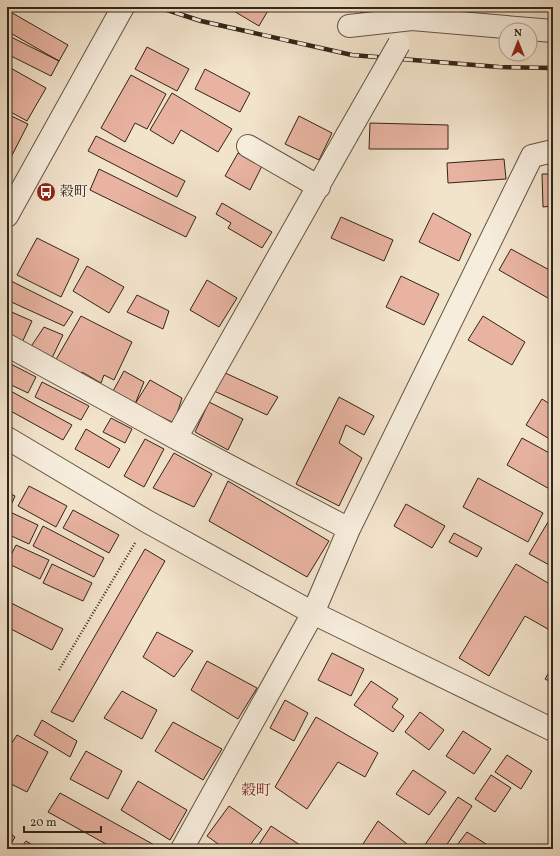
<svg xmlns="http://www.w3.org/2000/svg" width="560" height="856" font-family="Vollkorn,'Noto Serif JP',serif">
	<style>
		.building { fill: #e8b3a1; stroke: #322519 }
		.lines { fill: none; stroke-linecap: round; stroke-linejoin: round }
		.minor-casing { stroke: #625446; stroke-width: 24 }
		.tertiary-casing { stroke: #625446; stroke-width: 24 }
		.path { stroke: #322519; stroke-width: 2.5; stroke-dasharray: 1 2; stroke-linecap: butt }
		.minor { stroke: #f7eddd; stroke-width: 22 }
		.tertiary { stroke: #f7eddd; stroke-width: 22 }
		.rail-casing { stroke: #322519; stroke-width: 4.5 }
		.rail { stroke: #f7eddd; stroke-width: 3; stroke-dasharray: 9; stroke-linecap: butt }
		.minor-bridge-casing { stroke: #625446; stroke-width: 24; stroke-linecap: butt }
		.minor-bridge { stroke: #f7eddd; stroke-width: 22 }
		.labels { text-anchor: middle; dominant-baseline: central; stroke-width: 3; stroke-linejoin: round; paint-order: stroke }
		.poi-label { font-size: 14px; fill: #322519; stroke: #f7eddd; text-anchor: start }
		.neighbourhood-label { font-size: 15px; fill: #7a1f14; stroke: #f7eddd }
	</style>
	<rect width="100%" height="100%" fill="#f2e3cb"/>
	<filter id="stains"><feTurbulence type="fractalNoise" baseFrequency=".005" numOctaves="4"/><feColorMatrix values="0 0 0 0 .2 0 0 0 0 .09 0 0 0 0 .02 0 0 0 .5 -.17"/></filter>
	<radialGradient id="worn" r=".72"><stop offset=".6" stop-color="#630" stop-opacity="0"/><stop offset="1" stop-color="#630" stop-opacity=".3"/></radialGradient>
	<path class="building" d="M227,7H270L259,26Z
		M351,7H376L370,17Z
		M7,10L68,45L59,61L7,31Z
		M7,35L59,61L51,76L7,54Z
		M147,47L189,69L177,91L135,69Z
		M7,66L46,88L27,121L7,110Z
		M205,69L250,93L240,112L195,89Z
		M131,75L166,94L147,129L135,123L125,142L101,128Z
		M172,93L232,129L218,152L181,130L173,144L150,130Z
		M7,114L28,124L7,165Z
		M299,116L332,133L319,160L285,144Z
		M370,123L448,125V149H369Z
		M96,136L185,181L177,197L88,151Z
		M238,153L262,166L250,190L225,176Z
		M504,159L506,179L448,183L447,163Z
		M99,169L196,217L186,237L90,190Z
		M542,174H553V206L543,207Z
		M222,203L272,232L262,248L228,228L231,223L216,214Z
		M433,213L471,234L459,261L419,242Z
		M341,217L393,240L384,261L331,238Z
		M37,238L79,259L61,297L17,275Z
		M511,249L553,272V301L499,270Z
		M87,266L124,287L109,313L73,291Z
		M401,276L439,294L424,325L386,307Z
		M207,280L237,298L219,327L190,310Z
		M11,281L73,312L64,326L7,300V291Z
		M137,295L169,311L163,329L127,312Z
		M7,310L32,321L20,347L7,340Z
		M81,316L132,342L114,380L104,375L101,383L82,372L79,379L54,363Z
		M483,316L525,342L512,365L468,340Z
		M44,327L63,335L52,358L30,348Z
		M7,362L36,377L28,393L7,383Z
		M124,371L144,382L135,404L112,393Z
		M223,372L278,397L267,415L214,391Z
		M150,380L182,398L174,423L135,404Z
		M42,382L89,406L81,420L35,397Z
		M7,389L72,425L63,440L7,409Z
		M339,397L374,416L364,435L346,425L339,443L362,458L339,506L296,484Z
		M542,399L553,406V441L526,425Z
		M209,402L243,419L228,450L195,432Z
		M111,418L132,429L125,443L103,432Z
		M86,429L120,449L109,468L75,449Z
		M522,438L553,455V491L507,465Z
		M145,439L164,449L144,487L124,476Z
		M174,453L212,474L194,507L153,488Z
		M478,478L543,513L528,542L463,507Z
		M228,481L329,541L307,577L209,521Z
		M29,486L67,506L56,527L18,506Z
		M7,492L15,496L12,503L7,501Z
		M406,504L445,526L432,548L394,526Z
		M73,510L119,535L109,553L63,528Z
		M10,512L38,525L29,544L7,534V518Z
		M548,522L553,525V567L529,554Z
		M43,526L104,558L94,577L33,546Z
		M454,533L482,548L477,557L449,542Z
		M16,545L49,560L40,579L7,563Z
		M145,549L165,561L73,722L51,712Z
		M52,564L92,583L83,601L43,583Z
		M516,564L553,586V632L525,616L489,676L459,658Z
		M7,601L63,629L52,650L7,627Z
		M157,632L193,651L174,677L143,657Z
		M332,653L364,669L351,696L318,680Z
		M207,661L257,688L238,719L191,690Z
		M553,666V683L545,679Z
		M371,681L398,699L392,707L404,716L393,732L354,705Z
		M122,691L157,710L142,739L104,718Z
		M285,700L308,713L294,741L270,728Z
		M420,712L444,730L429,750L405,732Z
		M316,717L378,753L365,777L338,762L307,809L275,787Z
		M42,720L77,741L70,757L34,735Z
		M173,722L222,749L203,780L155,751Z
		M463,731L491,749L474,774L446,756Z
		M17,735L48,752L27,792L7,782V750Z
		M86,751L122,771L108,799L70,779Z
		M507,755L532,771L521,789L495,772Z
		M413,770L446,792L429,815L396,794Z
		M491,775L511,788L495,812L475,799Z
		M138,781L187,810L170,840L121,810Z
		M60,793L158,847L157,849H115L48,812Z
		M458,797L472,806L444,849H422Z
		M229,806L262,829L247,849H225L207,836Z
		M378,821L407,844L404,849H364L361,847Z
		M271,826L303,847L302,849H263L258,846Z
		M7,831L15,837L8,849H7Z
		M467,832L494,849H454Z
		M26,841L39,849H20Z"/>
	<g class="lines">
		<defs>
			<path id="minor" d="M349,26L412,19L553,31
				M248,146L319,187
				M7,345L176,438L349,529
				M176,438L347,135
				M182,849L313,613L349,529L532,156L553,151"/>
			<path id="tertiary" d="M7,216L123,7
				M7,438L148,522L313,613L553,730"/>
		</defs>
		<use href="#minor" class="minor-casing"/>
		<use href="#tertiary" class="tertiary-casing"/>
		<path class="path" d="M59,670L135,543"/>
		<use href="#minor" class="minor"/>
		<use href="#tertiary" class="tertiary"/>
		<defs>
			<path id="rail" d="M158,7L201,21L352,55L499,67L553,68"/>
		</defs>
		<use href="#rail" class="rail-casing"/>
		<use href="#rail" class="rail"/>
		<defs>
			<path id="minor-bridge" d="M347,135L399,44"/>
		</defs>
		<use href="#minor-bridge" class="minor-bridge-casing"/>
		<use href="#minor-bridge" class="minor-bridge"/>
	</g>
	<defs>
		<symbol id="bus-disc" viewBox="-11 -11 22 22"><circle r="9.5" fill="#8f2418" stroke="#f7eddd"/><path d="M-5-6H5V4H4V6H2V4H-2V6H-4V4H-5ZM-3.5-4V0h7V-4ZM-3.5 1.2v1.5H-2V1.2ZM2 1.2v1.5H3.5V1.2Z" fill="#fff"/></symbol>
	</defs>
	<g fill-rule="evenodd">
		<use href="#bus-disc" x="35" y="181" width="22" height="22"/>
	</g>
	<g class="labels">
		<g class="poi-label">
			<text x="60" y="192">穀町</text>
		</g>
		<g class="neighbourhood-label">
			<text x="256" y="791">穀町</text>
		</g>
	</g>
	<rect width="560" height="856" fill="none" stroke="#f2e3cb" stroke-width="24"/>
	<rect x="8" y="8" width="544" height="840" fill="none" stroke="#322519" stroke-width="2"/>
	<rect x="12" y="12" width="536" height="832" fill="none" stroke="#322519"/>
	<g transform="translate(518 42)"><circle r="19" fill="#f7eddd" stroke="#a89d8f"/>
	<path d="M0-3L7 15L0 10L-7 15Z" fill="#8f2418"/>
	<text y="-6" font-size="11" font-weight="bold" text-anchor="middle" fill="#322519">N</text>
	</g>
	<path d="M24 826v6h77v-6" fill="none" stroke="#322519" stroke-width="2"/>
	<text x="30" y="826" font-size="12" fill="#322519" stroke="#f7eddd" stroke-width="3" paint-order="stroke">20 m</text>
	<rect width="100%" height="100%" filter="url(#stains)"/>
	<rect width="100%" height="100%" fill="url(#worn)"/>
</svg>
